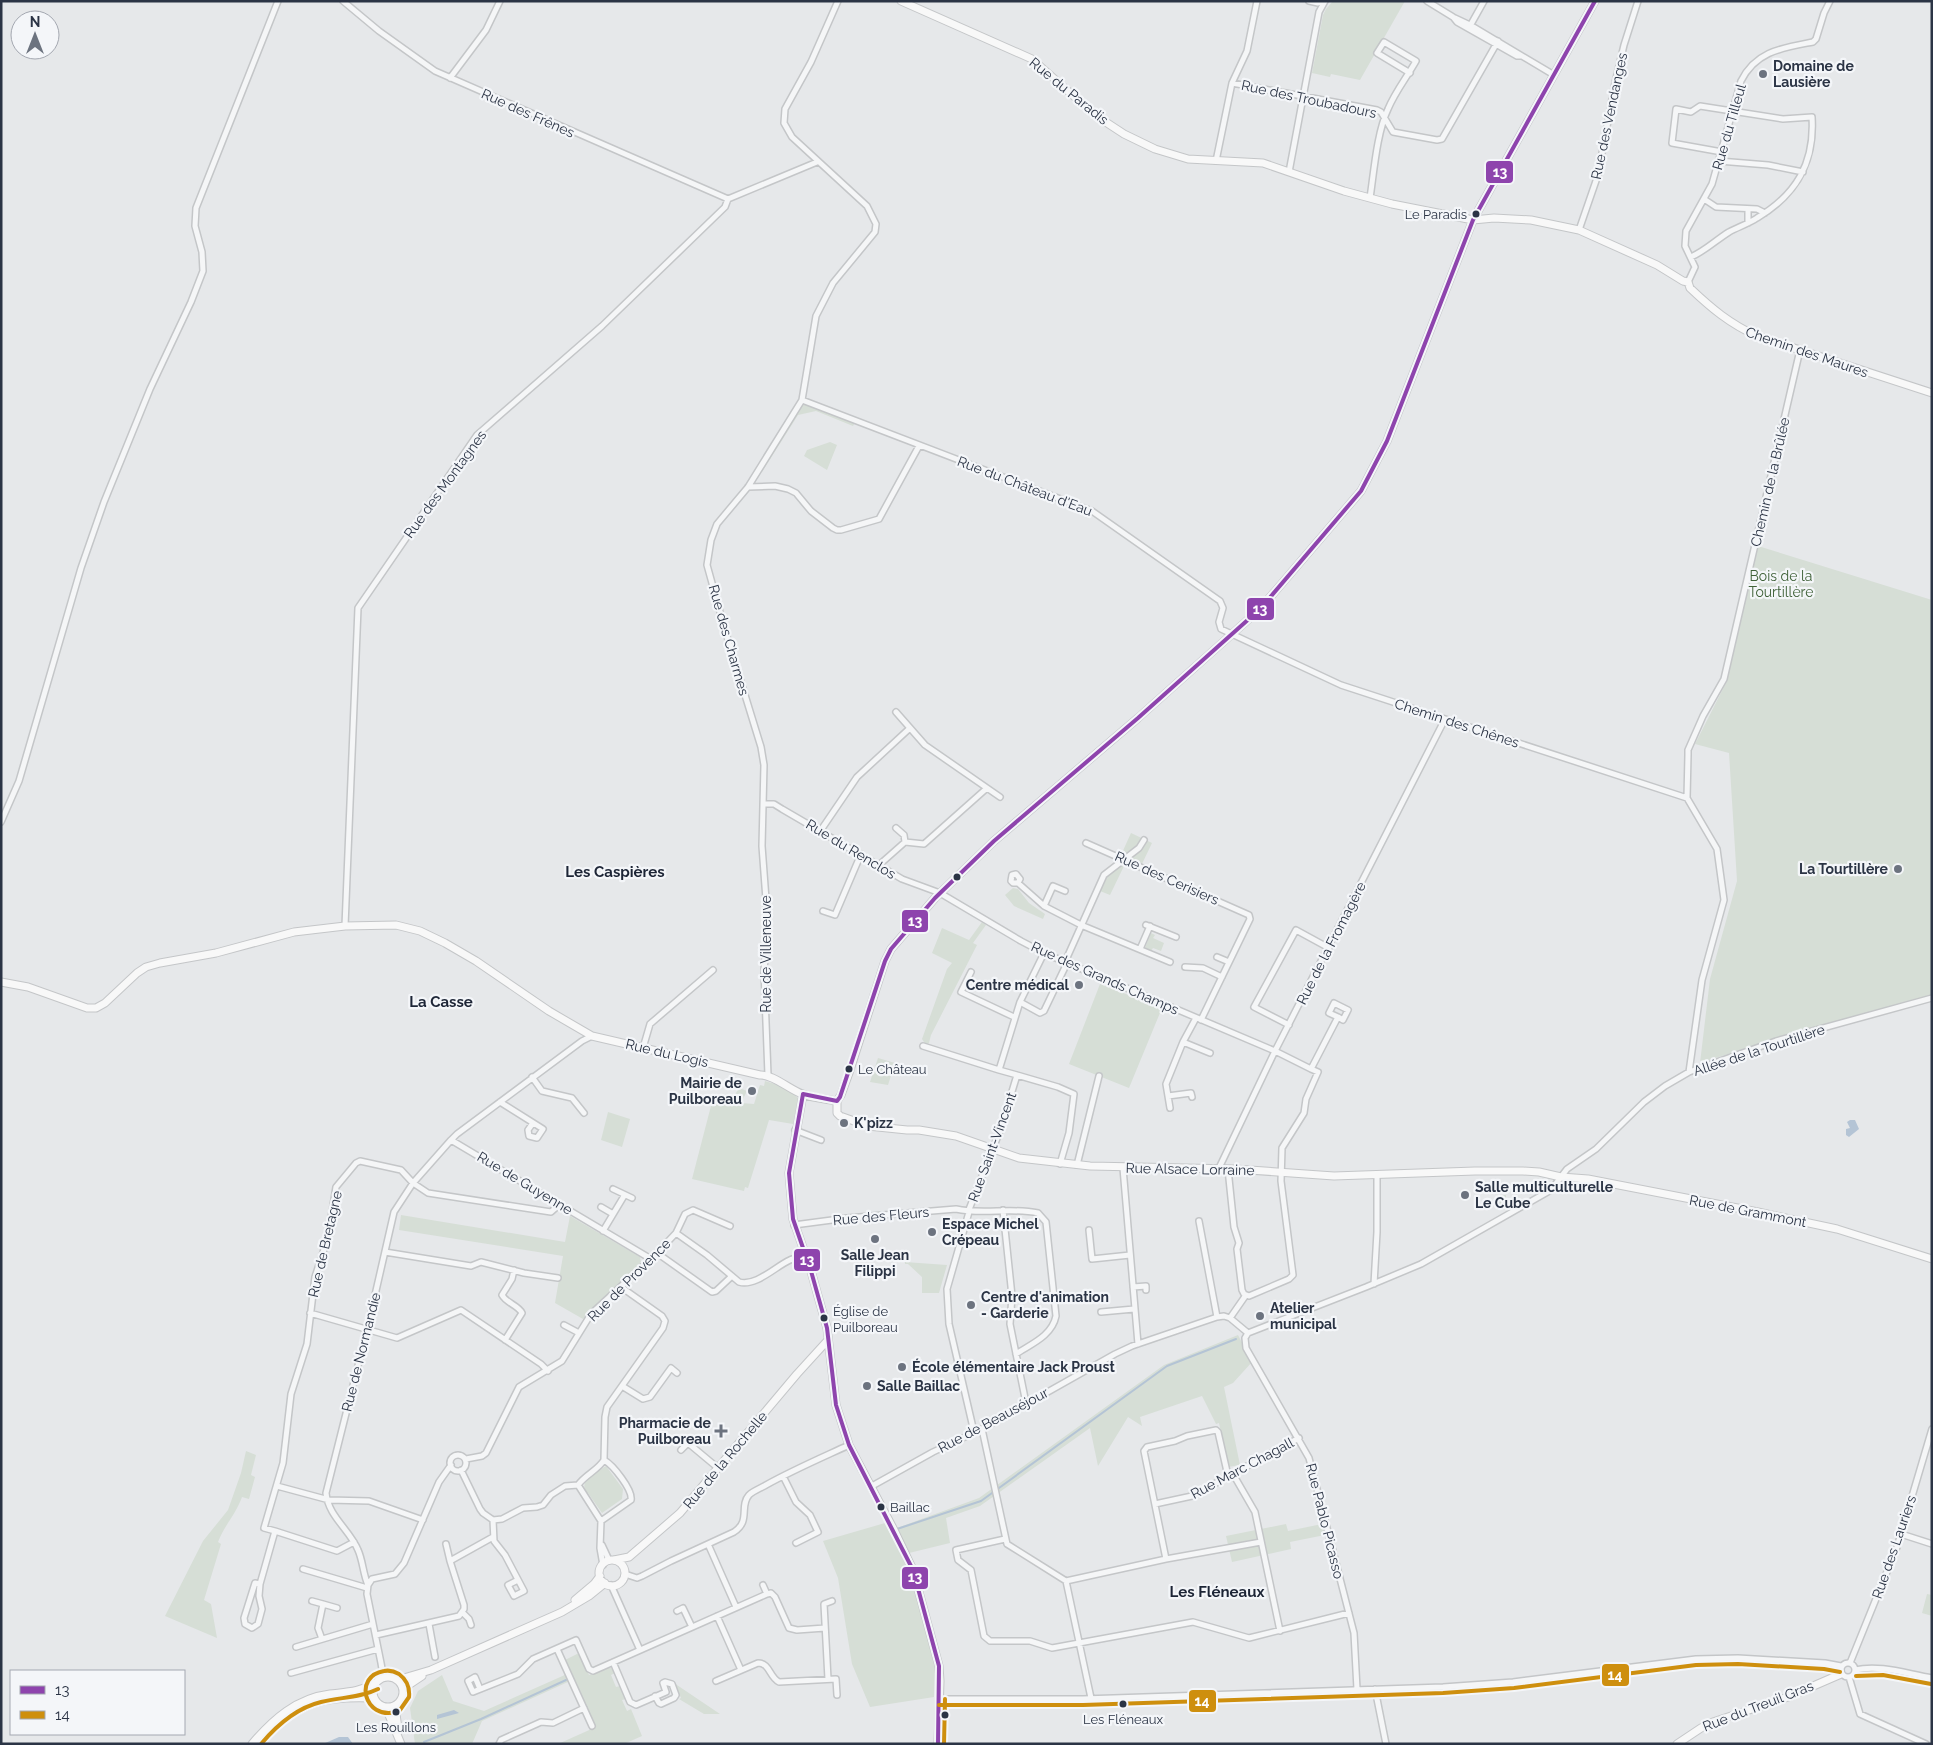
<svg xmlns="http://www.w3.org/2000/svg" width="1933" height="1745" font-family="Raleway,sans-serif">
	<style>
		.green { fill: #d6ded6 }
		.water { fill: #b4c4d5 }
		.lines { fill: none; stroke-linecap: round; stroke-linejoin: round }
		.stream { stroke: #b4c4d5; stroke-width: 2 }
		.street-casing { stroke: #c4c6c8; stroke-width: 8 }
		.secondary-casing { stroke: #c4c6c8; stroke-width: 9 }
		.street { stroke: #f5f6f7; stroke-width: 5 }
		.secondary { stroke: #f8f8f8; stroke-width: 7 }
		.bus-1-casing { stroke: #f4f6f9; stroke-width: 8 }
		.bus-2-casing { stroke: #f4f6f9; stroke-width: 8 }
		.bus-1 { stroke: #8e44ad; stroke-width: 4 }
		.bus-2 { stroke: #ce8f0e; stroke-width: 4 }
		.poi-dot { fill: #6c737f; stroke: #f4f6f9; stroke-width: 2 }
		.bus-dot { fill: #2b3445; stroke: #f4f6f9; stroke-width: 2 }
		.labels { text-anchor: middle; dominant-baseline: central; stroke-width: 4.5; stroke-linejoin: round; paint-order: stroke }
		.bus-label { font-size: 13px; fill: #2b3445; stroke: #f4f6f9; text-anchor: start }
		.poi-label { font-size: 14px; font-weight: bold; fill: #2b3445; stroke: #f4f6f9; text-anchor: start }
		.street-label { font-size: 14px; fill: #2b3445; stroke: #f4f6f9 }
		.park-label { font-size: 14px; fill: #3f6138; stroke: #f4f6f9 }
		.neighbourhood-label { font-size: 15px; font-weight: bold; fill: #1d2536; stroke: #f4f6f9 }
		.line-badge { stroke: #f4f6f9; stroke-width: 2 }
		.badge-label { font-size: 14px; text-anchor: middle; font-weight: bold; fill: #fff }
	</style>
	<rect width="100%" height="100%" fill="#e6e8ea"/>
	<path class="green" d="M1333,1H1405L1360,80L1331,74L1330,77L1312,73L1323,15L1326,9Z
		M802,400L856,421L853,426L816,411L798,415L762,472H757Z
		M830,442L837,445L827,470L804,456L807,450Z
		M1758,546L1932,600V995L1774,1039L1700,1063L1710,979L1737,881L1729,753L1695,744L1727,681Z
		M1131,833L1152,843L1141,866L1121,855Z
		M1122,865L1124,866L1110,895L1100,891L1109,874Z
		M1013,888L1018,889L1029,903L1045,914L1043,919L1014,906L1005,895Z
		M982,922L986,925L973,943L977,945L931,1035L929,1043L926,1045L922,1039L947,969L952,963L932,953L942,928L969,940Z
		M1151,933L1155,935L1153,938L1164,943L1161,951L1153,948L1151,951L1145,948Z
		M1100,984L1162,1008L1129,1088L1069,1064Z
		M878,1058L895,1063L888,1085L870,1082Z
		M765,1081L788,1088L798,1098L793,1124L769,1120L748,1188L745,1187L744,1191L692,1179L712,1102L714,1103L715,1100L726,1102L727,1100L731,1101L739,1088L747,1091L741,1103L754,1104L760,1085L764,1086Z
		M608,1112L630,1119L622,1147L601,1140Z
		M1497,1195H1506V1209L1497,1210Z
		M401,1215L565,1242L570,1216L640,1257L641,1262L583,1319L555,1303L563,1256L399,1230Z
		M905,1262L947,1265L939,1293H922V1277L908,1264H905Z
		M1238,1335L1252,1362L1233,1383L1224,1387L1240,1465L1228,1467L1219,1423L1216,1424L1202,1396L1140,1417L1142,1426L1128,1417L1098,1466L1090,1428L980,1506L946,1518L950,1543L909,1553L897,1528L979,1498L1164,1365Z
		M246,1451L256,1455L251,1475L255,1477L249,1499L242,1497C236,1514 224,1526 218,1542L221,1544L204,1600L211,1604L217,1638L165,1616L203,1541L228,1510L241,1473Z
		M606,1466L623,1489L622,1499L602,1513L588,1493L586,1494C579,1479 595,1473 606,1466Z
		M885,1523L910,1573L935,1667L934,1697L870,1707L852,1664L838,1578L823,1541Z
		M1286,1524L1288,1531L1322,1524L1325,1535L1290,1542L1291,1549L1232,1562L1226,1536Z
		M1927,1594L1932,1595V1616L1922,1613Z
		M579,1653L589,1675L607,1667L613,1669L615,1673L611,1675L616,1687L620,1686L626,1699L622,1700L627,1711L631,1709L642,1736L624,1744H558L596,1727L565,1660Z
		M567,1674L570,1681L482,1721L472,1744H415L410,1708L418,1691L442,1675L453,1701L484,1711Z
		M674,1683L720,1714H704L679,1699L681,1698Z"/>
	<path class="water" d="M1850,1120H1855L1859,1129L1849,1137L1846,1135V1129L1850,1128L1847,1122Z
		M454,1710L459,1713L437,1719V1715Z
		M339,1737H348L353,1744H323Z"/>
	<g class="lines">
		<path class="stream" d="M897,1529L981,1501L1167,1366L1236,1339
			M424,1742L481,1719L566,1680"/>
		<defs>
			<path id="street" d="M343,1L379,31L435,71L728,199
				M1309,1L1318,3L1324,1
				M1427,1L1453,17L1457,22L1517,56H1521
				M1453,17L1470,25L1554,75
				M1470,26L1484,1
				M450,78L486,30L500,1
				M1232,83L1377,110L1381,112L1393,132L1437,140L1442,139L1498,41
				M1216,161L1232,83L1247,51L1257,1
				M1719,161L1768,165L1803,172
				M1289,172L1319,12L1325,1
				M1370,198C1374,171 1377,132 1388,109C1395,92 1407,77 1416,61L1384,42L1377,53L1410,73
				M1704,199L1716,207L1757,209L1765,213
				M1748,223V209
				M1579,230L1598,175L1615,83L1624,45L1638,1
				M1691,257C1705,251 1716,240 1729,232C1738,227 1748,224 1757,218C1796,195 1815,163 1812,117L1783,119L1700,106L1691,112L1676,109L1672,143L1722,152
				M1688,282L1695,267L1685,246L1686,231L1712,184L1741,81C1756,51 1782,48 1813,42L1816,39L1824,13L1830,1
				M802,400L1092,511L1220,601L1223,608L1219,622L1221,629L1341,685L1687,798
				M748,487L775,486L788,489L796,493L811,511L833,528L837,530H841L879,519L919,446
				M987,788L1000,797
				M764,804H774L782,809L902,879L940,893L1021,941L1044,953L1275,1051L1311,1069L1338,1017L1343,1020L1348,1010L1334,1003L1329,1013L1338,1017
				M1,822L19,781L81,568L104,502L150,389L191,302L203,271L202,252L195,226L196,208L278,1
				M896,828L904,835L905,842
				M821,830L857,777L910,728
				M1086,843L1249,915L1250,919L1201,1020
				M879,865L905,842L924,844L987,788L925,745L896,712
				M1018,883H1013L1011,881L1012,875L1016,874L1020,879L1018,883L1044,906L1081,925L1170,962
				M1044,906L1053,886L1065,891
				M823,911L835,915L861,854
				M1146,925L1176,937
				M345,926L358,608L477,435L602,326L725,207L728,199L817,162
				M1140,949L1150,926
				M1217,957L1229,962
				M1065,962L1104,875L1139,848L1144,840
				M1185,967L1203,968L1222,977
				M971,972L961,992L1014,1017
				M1020,1002L1040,1013L1044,1011L1067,963
				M1289,1025L1254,1007L1296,930L1329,948
				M592,1036L582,1041L457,1134L451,1140L651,1259
				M1183,1042L1210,1053
				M923,1046L999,1070
				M643,1048L650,1024L713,970
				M1689,1072L1702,980L1724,900L1717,849L1687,798L1688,755V750L1703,716L1724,679L1800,350
				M768,1075L764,970L768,926L762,846L764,765L761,747L725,630L707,565L711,540L717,524L748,487L802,400L816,316L833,283L875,232L876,224L867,206L792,137L784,123L785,109L811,62L838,1
				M1017,1075L1058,1087L1074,1094L1069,1133L1060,1164
				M532,1077L542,1091L572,1098L584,1113
				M1168,1096L1191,1093L1192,1097
				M500,1102L543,1129L537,1138L529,1136L528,1130L533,1123
				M1170,1108L1166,1084L1183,1042L1196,1018
				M795,1130L821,1140
				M1077,1165L1099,1076
				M1123,1168L1138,1344
				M1219,1168L1275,1051L1445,719
				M1228,1169L1234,1227L1239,1243L1237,1249L1242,1290L1244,1294L1249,1296L1289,1279L1293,1275L1281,1181L1282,1148L1304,1113L1306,1099L1318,1072L1311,1069
				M613,1189L632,1198
				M601,1207L613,1214
				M1003,1210L1012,1296L1010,1324L1026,1403
				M968,1212L1001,1128L1017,1075L999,1070L1020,1002L1044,953
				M969,1212L947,1289L949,1324L974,1432
				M1199,1221L1217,1317
				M794,1225L847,1218L956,1209C983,1215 1011,1207 1038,1213L1046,1222L1056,1316C1052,1336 1031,1344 1016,1354
				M1089,1230L1092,1259L1130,1255
				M603,1231L624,1196
				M676,1233L685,1214L693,1210L730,1226
				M385,1252L471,1266L481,1262L524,1273L558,1278
				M657,1253L712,1292L716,1291L732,1276
				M1374,1284L1377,1232V1175
				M1133,1287L1146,1286V1290
				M1101,1312L1134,1309
				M310,1313L397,1338L461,1310L541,1364L548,1371
				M1230,1318L1248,1333
				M564,1325L579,1333
				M1248,1333L1366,1287L1421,1264L1551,1190L1567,1169L1596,1149L1644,1102L1665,1086L1689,1072L1776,1041L1932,998
				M1248,1333L1245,1338L1246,1348L1309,1458L1354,1633L1357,1689
				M505,1340L522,1313C518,1305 506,1303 502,1295L512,1279L514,1270
				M622,1386L643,1399L650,1397L671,1368L677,1373
				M982,1429L1007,1544L1066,1581L1091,1698
				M681,1450L688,1443L718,1468
				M450 1463a8 8 0 1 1 16 0a8 8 0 1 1-16 0Z
				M466,1459L482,1456L486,1453L519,1387L562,1361L591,1314L657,1253L676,1233L707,1255L739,1282C756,1287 776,1266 790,1260C795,1257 801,1258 806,1256
				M461,1470L480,1509L483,1513L493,1520L502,1519L523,1508L537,1507L543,1505L551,1495L565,1486L578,1485
				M1233,1474L1255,1512L1280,1631
				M783,1476L796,1502L810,1515L818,1532L796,1543
				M277,1486L329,1500L369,1501L423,1520
				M872,1486L933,1452L982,1429L1115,1354L1132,1346L1217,1317L1224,1316L1230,1318L1246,1295
				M1155,1504L1192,1496L1299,1438
				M493,1520L494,1541L505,1555L524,1591L514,1596L508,1585L518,1580
				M601,1521L578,1485C585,1475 598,1470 604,1460
				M275,1531L337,1551L354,1542
				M1901,1534L1932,1544
				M1005,1539L956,1550L958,1560L971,1570L984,1636L990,1641H1030L1052,1648L1193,1622L1249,1638L1349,1613
				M446,1544L450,1561
				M708,1544L736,1607
				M602,1545L609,1560
				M1166,1559L1261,1542
				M603,1565L600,1548L601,1521L631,1500C633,1490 613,1465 604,1460L605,1417L607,1407L663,1328L665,1321L662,1316L621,1287
				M303,1569L367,1588
				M625,1574L637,1578L642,1576L671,1561L734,1532C751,1521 739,1506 749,1495C753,1491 761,1488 766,1485C793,1470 821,1458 849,1445
				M1066,1581L1166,1559L1144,1451L1147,1447L1175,1441L1187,1436L1216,1430L1218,1432L1228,1476
				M260,1584L255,1583L244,1618L245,1624L252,1628L258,1624L262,1609L259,1596L260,1584L275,1531L264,1528L283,1463L291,1394L307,1344L315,1277L328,1237L336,1187L356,1163L360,1161L401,1170L413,1183L428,1193L551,1212L560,1204
				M368,1585C363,1574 363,1561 358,1550C350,1530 328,1516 326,1493L367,1330L394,1212L413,1183L451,1140
				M611,1585L640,1650
				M767,1594L771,1593L775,1597L789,1628L797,1630L825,1628
				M312,1601L323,1604
				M677,1611L683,1608L692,1627
				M463,1613L469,1619L471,1625
				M717,1616L741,1670
				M429,1624L435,1657
				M376,1635L459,1616L464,1609V1605L450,1561L493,1537
				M322,1639L318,1628L323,1604L337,1608
				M296,1647L373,1624
				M557,1649L592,1726
				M613,1662L630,1702L636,1705L666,1692L663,1683L665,1682L672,1684L676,1695L674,1698L661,1704L659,1703L655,1696
				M1841 1670a7 7 0 1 1 14 0a7 7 0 1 1-14 0Z
				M1850,1663L1897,1547L1932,1429
				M1855,1670C1880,1664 1907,1674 1932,1678
				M291,1673L378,1649
				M388,1676L382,1669L381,1663L367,1594L368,1585L372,1579L395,1574L404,1563L439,1482L451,1465
				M1849,1677L1860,1714L1926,1744
				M828,1679L824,1604L832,1601
				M378,1680L382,1669
				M716,1681L758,1663C770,1663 769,1677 779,1682L836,1679L837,1695
				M480,1689L475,1677L468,1681L473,1692L518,1674L533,1659L576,1640L589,1669L593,1671L767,1594L763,1585
				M1375,1689L1386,1744
				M939,1699H1083L1443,1687L1513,1682L1696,1659L1738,1658L1825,1663L1841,1666
				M499,1744L501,1740L541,1722L553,1723L584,1708"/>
			<path id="secondary" d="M901,1L1032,59L1095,115L1124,134L1155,149L1188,159L1263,163L1344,191L1392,204L1473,220L1494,218L1531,220L1579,230L1657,265L1683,281L1688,282L1690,288C1711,308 1730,324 1757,336L1932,393
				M1,982L28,987L87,1008H96L105,1003L137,973L146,967L160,963L216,953L294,932L345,926L396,925L420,931L445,943L476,961L549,1011L592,1036L760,1075C772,1074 789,1089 802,1094C813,1098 826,1099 837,1101L841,1095L849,1073L885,961L891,949L935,898L994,841L1138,718L1260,609L1361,491L1387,441L1473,220L1595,1
				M803,1094L789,1173L793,1219L811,1271L827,1328L836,1405L849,1445L894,1530L913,1570L939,1666L940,1681L938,1744
				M837,1101V1113L840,1116L868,1126L907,1130H919L956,1136L1019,1158L1090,1166L1235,1169L1334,1176L1475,1171H1523L1539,1172L1561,1177L1588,1179L1758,1212L1837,1229L1932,1259
				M614,1560L629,1557L680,1513L797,1374L828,1340
				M599 1573a13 13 0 1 1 26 0a13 13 0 1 1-26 0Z
				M575,1600L594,1584L600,1576
				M373 1692a15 15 0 1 1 30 0a15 15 0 1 1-30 0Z
				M397,1680L431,1670L562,1612L589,1596L605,1583
				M403,1692L410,1684L422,1676
				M395,1706L398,1729
				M386,1708L401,1744
				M267,1734C301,1701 327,1696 373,1698
				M252,1744C273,1719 297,1698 330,1694C346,1692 360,1692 375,1683
				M1677,1744L1701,1728L1713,1722L1788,1697L1841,1674"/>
		</defs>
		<use href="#street" class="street-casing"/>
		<use href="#secondary" class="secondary-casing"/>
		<use href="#street" class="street"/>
		<use href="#secondary" class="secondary"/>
		<defs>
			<path id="bus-1" d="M803,1094L837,1101L840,1097L885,961L891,949L935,898L994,841L1138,718L1260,609L1361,491L1387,441L1473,220L1595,1
				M803,1094L789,1173L793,1219L811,1271L827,1328L836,1405L849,1445L913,1570L939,1666L938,1744"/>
			<path id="bus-2" d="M1856,1676L1883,1675L1931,1684
				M939,1705H1083L1443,1693L1514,1688L1696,1665L1738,1664L1824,1669L1840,1672
				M396,1712C364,1720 353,1676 384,1671C389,1670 394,1671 399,1674C407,1680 410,1687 409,1697L400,1710
				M261,1744C277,1725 296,1708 321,1702C341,1697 360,1698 378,1689
				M944,1744L945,1699"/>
		</defs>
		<use href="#bus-1" class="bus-1-casing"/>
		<use href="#bus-2" class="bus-2-casing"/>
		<use href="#bus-1" class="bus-1"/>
		<use href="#bus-2" class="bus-2"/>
	</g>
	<g class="poi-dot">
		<circle cx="1763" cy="74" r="5"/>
		<circle cx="1898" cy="869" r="5"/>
		<circle cx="1079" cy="985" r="5"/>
		<circle cx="752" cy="1091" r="5"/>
		<circle cx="844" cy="1123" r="5"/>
		<circle cx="1465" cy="1195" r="5"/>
		<circle cx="932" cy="1232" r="5"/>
		<circle cx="875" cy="1239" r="5"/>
		<circle cx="971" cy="1305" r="5"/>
		<circle cx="1260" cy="1316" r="5"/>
		<circle cx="902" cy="1367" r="5"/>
		<circle cx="867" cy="1386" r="5"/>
		<path d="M718.5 1423.5h5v5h5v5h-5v5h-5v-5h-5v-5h5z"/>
	</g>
	<g class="bus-dot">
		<circle cx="1476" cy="214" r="4.5"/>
		<circle cx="957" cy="877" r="4.5"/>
		<circle cx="849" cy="1069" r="4.5"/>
		<circle cx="824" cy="1318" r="4.5"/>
		<circle cx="881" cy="1507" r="4.5"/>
		<circle cx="1123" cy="1704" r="4.5"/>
		<circle cx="396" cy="1712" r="4.5"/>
		<circle cx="945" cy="1715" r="4.5"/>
	</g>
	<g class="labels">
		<g class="bus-label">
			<text x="1467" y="214" text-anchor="end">Le Paradis</text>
			<text x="858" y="1069">Le Château</text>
			<text x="833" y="1311">Église de<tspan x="833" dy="16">Puilboreau</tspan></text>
			<text x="890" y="1507">Baillac</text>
			<text x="1123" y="1719" text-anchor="middle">Les Fléneaux</text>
			<text x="396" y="1727" text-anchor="middle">Les Rouillons</text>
		</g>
		<g class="poi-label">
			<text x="1773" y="66">Domaine de<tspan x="1773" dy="16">Lausière</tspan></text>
			<text x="1888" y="869" text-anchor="end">La Tourtillère</text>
			<text x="1069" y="985" text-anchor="end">Centre médical</text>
			<text x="742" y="1083" text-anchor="end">Mairie de<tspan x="742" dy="16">Puilboreau</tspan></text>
			<text x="854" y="1123">K'pizz</text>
			<text x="1475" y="1187">Salle multiculturelle<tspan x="1475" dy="16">Le Cube</tspan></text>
			<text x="942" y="1224">Espace Michel<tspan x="942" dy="16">Crépeau</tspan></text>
			<text x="875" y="1255" text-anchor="middle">Salle Jean<tspan x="875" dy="16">Filippi</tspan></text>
			<text x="981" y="1297">Centre d'animation<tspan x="981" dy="16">- Garderie</tspan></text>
			<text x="1270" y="1308">Atelier<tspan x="1270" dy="16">municipal</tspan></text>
			<text x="912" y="1367">École élémentaire Jack Proust</text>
			<text x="877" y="1386">Salle Baillac</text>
			<text x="711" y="1423" text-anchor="end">Pharmacie de<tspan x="711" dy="16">Puilboreau</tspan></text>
		</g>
		<g class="street-label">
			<text transform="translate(1069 91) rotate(39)">Rue du Paradis</text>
			<text transform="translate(1309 99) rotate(12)">Rue des Troubadours</text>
			<text transform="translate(528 113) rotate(24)">Rue des Frênes</text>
			<text transform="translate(1609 116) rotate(-78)">Rue des Vendanges</text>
			<text transform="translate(1729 127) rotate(-74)">Rue du Tilleul</text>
			<text transform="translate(1807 352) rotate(19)">Chemin des Maures</text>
			<text transform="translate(1770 482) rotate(-77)">Chemin de la Brûlée</text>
			<text transform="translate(445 484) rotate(-54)">Rue des Montagnes</text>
			<text transform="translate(1025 486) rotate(21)">Rue du Château d'Eau</text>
			<text transform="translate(729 640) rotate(74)">Rue des Charmes</text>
			<text transform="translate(1457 723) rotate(18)">Chemin des Chênes</text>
			<text transform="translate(851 849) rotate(31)">Rue du Renclos</text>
			<text transform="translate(1167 878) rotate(24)">Rue des Cerisiers</text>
			<text transform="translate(1331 943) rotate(-63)">Rue de la Fromagère</text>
			<text transform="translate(766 954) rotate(-90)">Rue de Villeneuve</text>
			<text transform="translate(1105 978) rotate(24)">Rue des Grands Champs</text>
			<text transform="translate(1759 1050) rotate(-18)">Allée de la Tourtillère</text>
			<text transform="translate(667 1053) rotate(13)">Rue du Logis</text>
			<text transform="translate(992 1147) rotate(-70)">Rue Saint-Vincent</text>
			<text transform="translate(1190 1169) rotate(1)">Rue Alsace Lorraine</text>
			<text transform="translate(525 1183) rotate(31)">Rue de Guyenne</text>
			<text transform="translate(1748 1211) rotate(11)">Rue de Grammont</text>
			<text transform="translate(881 1216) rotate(-5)">Rue des Fleurs</text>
			<text transform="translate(325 1244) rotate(-77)">Rue de Bretagne</text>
			<text transform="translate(629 1280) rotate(-45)">Rue de Provence</text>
			<text transform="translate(361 1352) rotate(-76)">Rue de Normandie</text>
			<text transform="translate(993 1420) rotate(-28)">Rue de Beauséjour</text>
			<text transform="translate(725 1460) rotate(-50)">Rue de la Rochelle</text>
			<text transform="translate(1242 1468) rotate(-28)">Rue Marc Chagall</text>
			<text transform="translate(1325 1521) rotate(76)">Rue Pablo Picasso</text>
			<text transform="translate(1894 1547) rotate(-71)">Rue des Lauriers</text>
			<text transform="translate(1758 1706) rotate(-21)">Rue du Treuil Gras</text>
		</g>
		<g class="park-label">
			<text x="1781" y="576">Bois de la<tspan x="1781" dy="16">Tourtillère</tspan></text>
		</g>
		<g class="neighbourhood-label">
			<text x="615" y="872">Les Caspières</text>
			<text x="441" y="1002">La Casse</text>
			<text x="1217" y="1592">Les Fléneaux</text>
		</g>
	</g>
	<g class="line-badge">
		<rect x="1485" y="160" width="29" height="24" rx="5" fill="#8e44ad"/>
		<rect x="1246" y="597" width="29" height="24" rx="5" fill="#8e44ad"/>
		<rect x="901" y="909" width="28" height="24" rx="5" fill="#8e44ad"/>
		<rect x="793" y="1248" width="28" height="24" rx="5" fill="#8e44ad"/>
		<rect x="901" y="1566" width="28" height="24" rx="5" fill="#8e44ad"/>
		<rect x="1601" y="1663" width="29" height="24" rx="5" fill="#ce8f0e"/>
		<rect x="1188" y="1689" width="29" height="24" rx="5" fill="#ce8f0e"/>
	</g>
	<g class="badge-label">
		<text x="1500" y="177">13</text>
		<text x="1260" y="614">13</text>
		<text x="915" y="926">13</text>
		<text x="807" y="1265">13</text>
		<text x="915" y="1582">13</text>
		<text x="1615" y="1680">14</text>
		<text x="1202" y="1706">14</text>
	</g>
	<rect width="1933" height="1745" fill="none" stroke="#2b3445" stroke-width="5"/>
	<rect x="10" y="1670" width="175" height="65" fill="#f4f6f9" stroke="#a4a8b1"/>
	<rect x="20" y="1686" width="25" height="8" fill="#8e44ad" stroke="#a4a8b1"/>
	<text x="55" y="1695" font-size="15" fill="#2b3445">13</text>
	<rect x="20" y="1711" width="25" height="8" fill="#ce8f0e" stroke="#a4a8b1"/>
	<text x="55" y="1720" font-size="15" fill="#2b3445">14</text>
	<g transform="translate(35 35)"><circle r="24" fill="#f4f6f9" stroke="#a4a8b1"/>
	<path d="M0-4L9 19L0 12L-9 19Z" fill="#6c737f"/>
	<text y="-8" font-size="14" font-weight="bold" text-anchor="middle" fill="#2b3445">N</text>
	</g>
</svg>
